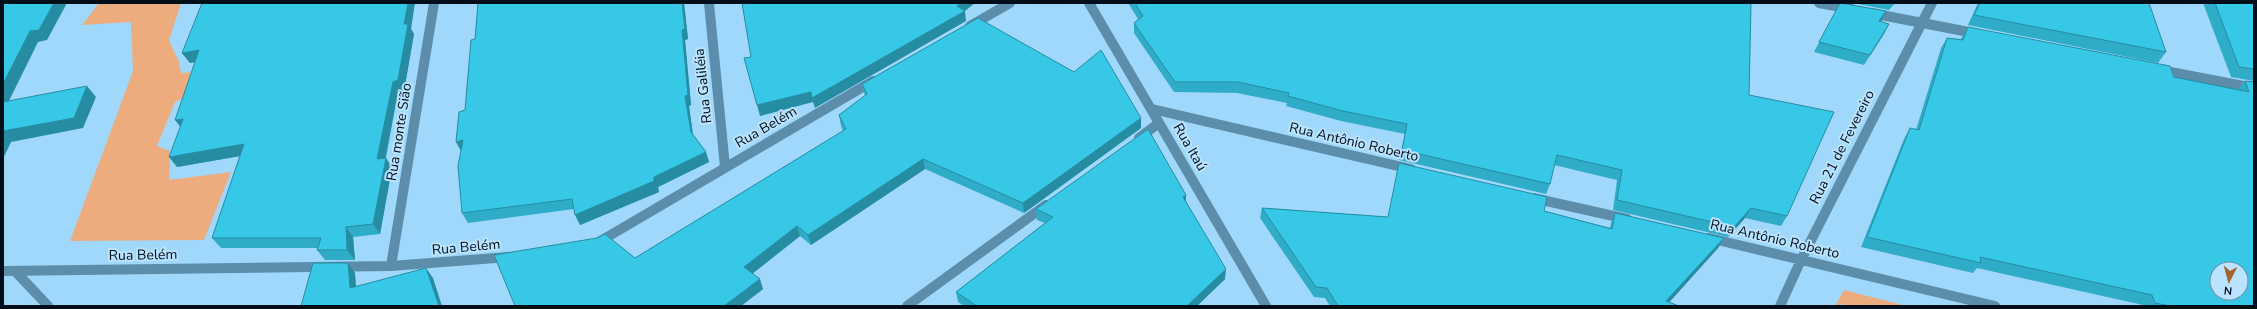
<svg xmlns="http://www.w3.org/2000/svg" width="2257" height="309" font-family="'Nunito Sans',sans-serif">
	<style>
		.green { fill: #edac7d }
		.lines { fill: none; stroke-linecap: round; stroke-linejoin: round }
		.service { stroke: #5c8eac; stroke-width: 10 }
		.minor { stroke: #5c8eac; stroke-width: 10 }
		.tertiary { stroke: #5c8eac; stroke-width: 10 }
		.wall { fill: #2facc8 }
		.shaded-wall { fill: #268ca2 }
		.building { fill: #37c8e8; stroke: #268ca2; fill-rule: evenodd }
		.labels { text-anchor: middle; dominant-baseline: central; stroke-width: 4; stroke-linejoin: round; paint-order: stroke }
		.street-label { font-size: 14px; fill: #000e1a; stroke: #b9e3fe }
	</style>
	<rect width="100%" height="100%" fill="#a0d8fc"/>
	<path class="green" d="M99,3H181L169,40L179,62L181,73L208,71L198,91L175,102L157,146L170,151L169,180L231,172L204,240L70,241L133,71L131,22L82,25Z
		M1844,290L1907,306H1847L1840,304V306H1835Z"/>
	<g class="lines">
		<path class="service" d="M1139,138L1159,123
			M15,271L48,306
			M907,306L1046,205"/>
		<path class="minor" d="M709,3L725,167
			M1819,3L1852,9
			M1871,13L1979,34
			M970,26L1010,3
			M2160,70L2254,88
			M1152,109L1411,169
			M1533,198L1627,219
			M1709,238L1995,306
			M597,243L873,81
			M391,266L434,3
			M3,271L391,266L509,257
			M1780,306L1801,260L1932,3"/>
		<path class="tertiary" d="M1089,3L1266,306"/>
	</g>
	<path class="wall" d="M478,3H684L688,39L685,40L691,105L689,106L693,135L706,152L709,162L658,187L659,192L580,225L574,209L468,223L462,213L461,151L456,142L465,110L475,39Z
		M1128,3H1751L1749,95L1787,216L1781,226L1745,218L1728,237L1613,210L1617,180L1554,165L1550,184L1546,194L1399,160L1405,134L1341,121L1286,106L1287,103L1237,93L1174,92L1134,33V23L1138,19Z
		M1840,3L1886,11L1881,21L1889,24L1864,65L1814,52Z
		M1853,3H1895L1889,10Z
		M1978,3H2149L2166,52L2158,63L1968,25Z
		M2203,3H2254V81L2231,77Z
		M1968,27L2174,77L2237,90L2245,81L2254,82V306H2143V305L1977,268L1973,273L1861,247L1904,139L1910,128L1916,130L1941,48L1947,38L1961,39Z
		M411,29L414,34L404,91L398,92L386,158L392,168L380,234L353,237L355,260H325L317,250L318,248H221L212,238L240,156L177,167L180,126L195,62L190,63L182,53Z
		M862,84L1141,118V128L1024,213L925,169L811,245L800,236L753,273L763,289L741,306H515L635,258L843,131L841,126L839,115L865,96Z
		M1186,201L1225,279L1197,306H964L958,302L956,292L1045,223L1037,220L1036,209Z
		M1262,208L1387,217L1544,211L1610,228L1611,223L1615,213L1724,238L1718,248L1669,302L1679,306H1330L1325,298L1314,297L1260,218Z"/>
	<path class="shaded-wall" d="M54,3H67L47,40L38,42L3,113V84L30,31Z
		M408,3H415L411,29L414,34L404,91L398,92L383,169L377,159L404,24Z
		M682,3H684L688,39L685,40L691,105L689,106L694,142L691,132L685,96L682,30Z
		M961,3H975L965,11L966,21L815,108L813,102L760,116L757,105L957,6Z
		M1886,11L1881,22L1879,21Z
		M1889,24L1884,34L1864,65L1870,55Z
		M199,50L207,60L190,63L182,53Z
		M87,86L96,97L83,128L11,142L3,159V131Z
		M1141,118V128L1024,213L1023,203Z
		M183,119V130L175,120Z
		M463,140L462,152L456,142Z
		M244,144L252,154L177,167L169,157Z
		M706,152L709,162L658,187L659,192L580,225L575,215Z
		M386,158L392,168L380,234L373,224Z
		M923,159L925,169L811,245L808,235Z
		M1186,195V205L1183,197Z
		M1751,208L1745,218L1728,237L1734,227Z
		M797,226L800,236L748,277L744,267Z
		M346,227L353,237L355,260L347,250Z
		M1724,238L1718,248L1666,306V301Z
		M348,263L355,273L357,298L350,288Z
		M426,268L433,278L442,306H439Z
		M1226,269L1225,279L1197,306H1187Z
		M760,279L763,289L741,306H724Z"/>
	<path class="building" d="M3,3H54L39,30L30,31L3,84Z
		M202,3H408L404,24H408L398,80L393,82L377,159L386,158L373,224L346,227L347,250H317L321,238H212L244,144L169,157L183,119L175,120L199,50L182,53Z
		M478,3H682L685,29L682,30L688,95L685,96L691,132L706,152L654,177V181L575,215L572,199L462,213L458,166L463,140L456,142L459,112L465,110L471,40L475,39Z
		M742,3H961L957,6L965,11L812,98L811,92L757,105L744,58L751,57Z
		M1135,3H1751L1749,95L1834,112L1787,216L1751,208L1734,227L1617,200L1622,170L1557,155L1550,184L1402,150L1407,124L1343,111L1288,96L1289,93L1238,82H1175L1134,23L1143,16Z
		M1840,3L1886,11L1879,21L1889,24L1870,55L1819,42Z
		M1980,3H2149L2166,52L1974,15Z
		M2215,3H2254V69L2239,67Z
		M978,18L1074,72L1101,50L1141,118L1023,203L923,159L808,235L797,226L744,267L760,279L724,306H515L494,255L597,238L605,234L635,258L846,129L839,115L867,94L862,84Z
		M1968,27L2170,66L2174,77L2249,92L2245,81L2254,82V306H2170L2155,303L2152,295L1980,257L1981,263L1867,237L1910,128L1919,130L1947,38L1963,40ZM2217,269H2241V293H2217Z
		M87,86L74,118L3,131V102Z
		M1148,129L1186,195L1183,197L1226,269L1187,306H977L956,292L1053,217L1036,209Z
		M1399,163L1547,197L1544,211L1612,229L1615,213L1724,238L1666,301L1679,306H1338L1327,288L1316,287L1262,208L1388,217Z
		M313,263H348L350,288L426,268L439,306H301Z"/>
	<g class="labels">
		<g class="street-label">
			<text transform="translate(703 86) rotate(-96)">Rua Galiléia</text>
			<text transform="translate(766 127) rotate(-30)">Rua Belém</text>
			<text transform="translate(399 132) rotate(-81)">Rua monte Sião</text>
			<text transform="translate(1354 142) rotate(13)">Rua Antônio Roberto</text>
			<text transform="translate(1190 147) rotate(60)">Rua Itaú</text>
			<text transform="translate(1842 147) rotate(-63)">Rua 21 de Fevereiro</text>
			<text transform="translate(1775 239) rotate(13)">Rua Antônio Roberto</text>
			<text transform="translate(466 247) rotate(-5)">Rua Belém</text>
			<text transform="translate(143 255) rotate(-1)">Rua Belém</text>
		</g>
	</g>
	<rect width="2257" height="309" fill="none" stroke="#000e1a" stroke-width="8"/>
	<g transform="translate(2229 281) rotate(186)"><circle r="19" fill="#b9e3fe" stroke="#6f8ea3"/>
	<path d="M0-3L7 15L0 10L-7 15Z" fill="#a5632f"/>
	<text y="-6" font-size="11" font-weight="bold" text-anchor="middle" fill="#000e1a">N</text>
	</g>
</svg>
